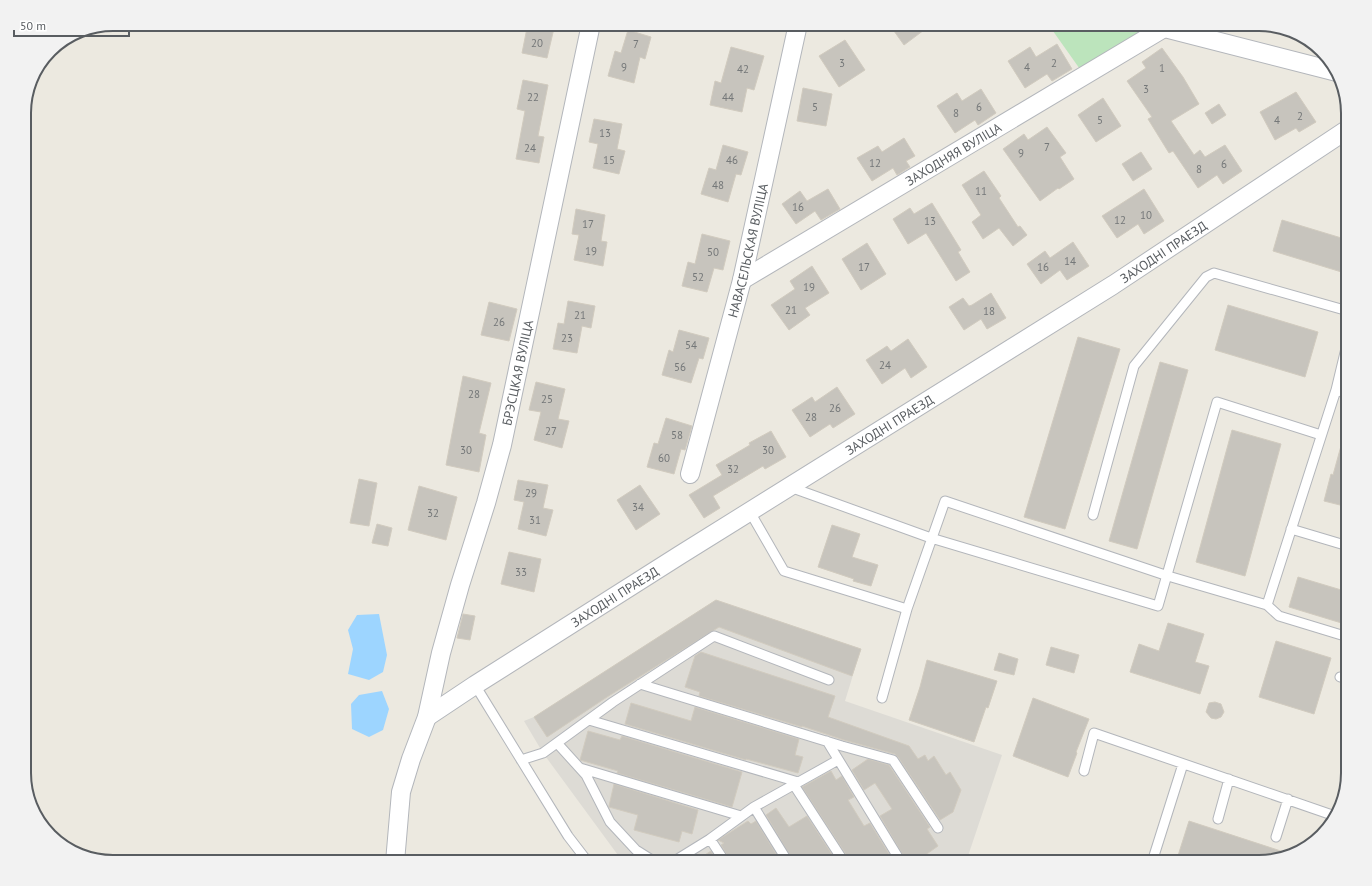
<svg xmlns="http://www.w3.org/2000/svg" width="1372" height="886" font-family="'PT Sans',sans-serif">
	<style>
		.industrial { fill: #dddbd5 }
		.green { fill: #bce4bc }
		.water { fill: #9dd5ff }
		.building { fill: #c7c4bd; stroke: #d1cbbf }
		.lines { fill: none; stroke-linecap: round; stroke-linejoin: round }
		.service-casing { stroke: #b3b6bb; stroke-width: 11 }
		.minor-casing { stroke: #b3b6bb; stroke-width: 20 }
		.service { stroke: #fff; stroke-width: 9 }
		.minor { stroke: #fff; stroke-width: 18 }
		.labels { text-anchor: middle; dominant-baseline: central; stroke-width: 3.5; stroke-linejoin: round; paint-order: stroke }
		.number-label { font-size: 11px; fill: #747778 }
		.street-label { font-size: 13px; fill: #595d61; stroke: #fff }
		.rim { fill: none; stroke: #595d61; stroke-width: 2 }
	</style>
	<rect width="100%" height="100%" fill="#ece9e0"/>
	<path class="industrial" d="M716,600L861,649L845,701L1002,755L966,862H623L543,753L524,721L534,717Z"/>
	<path class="green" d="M1048,24H1105L1143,33L1082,72Z"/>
	<path class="water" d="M379,614L387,655L383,672L369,680L348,674L353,649L348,630L357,615Z
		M382,691L389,709L383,730L369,737L352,729L351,704L359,695Z"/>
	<path class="building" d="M534,24H555L547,58L522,53L527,28L533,29Z
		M889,24H932L904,45Z
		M628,30L651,37L645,59L640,57L634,83L608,76L615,51L621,53Z
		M845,40L865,70L839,87L819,56Z
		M1057,44L1072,69L1052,81L1047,74L1025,88L1008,61L1030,47L1036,57Z
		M731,47L764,56L754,90L747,88L742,112L710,105L715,81L721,83Z
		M1162,48L1183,77L1199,104L1171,121L1194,155L1200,150L1205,157L1225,145L1242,171L1223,184L1217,175L1198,188L1173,151L1169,153L1148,119L1152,117L1127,81L1146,68L1142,62Z
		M523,80L548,85L538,136L544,137L539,163L516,159L525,111L517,109Z
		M803,88L832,94L826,126L797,121Z
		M981,89L996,113L978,125L975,120L955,133L937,106L957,93L962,101Z
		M1296,92L1316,122L1299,132L1296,128L1275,140L1260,112Z
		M1103,98L1121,126L1096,142L1078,115Z
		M1219,104L1226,115L1212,124L1205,113Z
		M594,119L622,124L617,149L625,151L619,174L593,168L598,144L589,142Z
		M1047,127L1066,153L1060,157L1074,179L1059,189L1058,188L1040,201L1003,149L1024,134L1028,140Z
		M904,138L915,156L906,161L910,167L897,175L893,168L872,181L857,158L878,146L882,152Z
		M723,145L748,152L741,175L736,174L728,202L701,194L709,168L716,170Z
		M1141,152L1152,169L1133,181L1122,164Z
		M984,171L1001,196L999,198L1018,227L1020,226L1027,235L1013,246L999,228L983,239L972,222L981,215L962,185Z
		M828,189L840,209L821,220L815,211L796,224L782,204L800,191L807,201Z
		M1144,189L1164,221L1144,234L1138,224L1117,238L1102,216Z
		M932,203L961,250L958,252L970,272L956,281L926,233L908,244L893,219L910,208L914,214Z
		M576,209L605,215L601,241L607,242L603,266L574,260L579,235L572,234Z
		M1282,220L1348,240V274L1273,251Z
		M702,234L730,241L723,270L714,268L707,292L682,286L688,262L695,264Z
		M1073,242L1089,266L1067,280L1060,270L1041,284L1027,264L1045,251L1050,258Z
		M867,243L886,274L861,290L842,259Z
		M812,266L829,293L805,308L810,315L789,330L771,305L795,289L790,281Z
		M991,293L1006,318L987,329L981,319L964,330L949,307L963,298L969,306L972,305Z
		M568,301L595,306L591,328L582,326L577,353L553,349L558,323L564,324Z
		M489,302L517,309L509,341L481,335Z
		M1228,305L1318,332L1305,377L1215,350Z
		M679,330L709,338L703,359L699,358L691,383L662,375L669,350L673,352Z
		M1078,337L1120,349L1065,529L1024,517Z
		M908,339L927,367L911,378L905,368L882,384L866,360L887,346L891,351Z
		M1160,362L1188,370L1137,549L1109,541Z
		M463,376L491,383L479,433L486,435L479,472L446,465Z
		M536,382L565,389L558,419L569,421L562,448L534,440L541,412L529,410Z
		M837,387L855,414L833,428L830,424L810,437L792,410L812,397L815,402Z
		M666,418L692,426L685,450L681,449L674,474L647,467L654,443L658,444Z
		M1232,430L1281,444L1245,576L1196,562Z
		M771,431L786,457L765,469L763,466L713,496L720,508L704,518L689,495L722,475L716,465L750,445L749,443Z
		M1344,435L1348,436V507L1324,501L1331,474L1333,475Z
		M359,479L377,483L369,526L350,523Z
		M518,480L548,485L543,508L553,510L546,536L518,529L524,502L514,500Z
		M640,485L660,514L636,530L617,500Z
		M419,486L457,497L446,540L408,530Z
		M377,524L392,528L388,546L372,543Z
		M832,525L860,534L852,557L878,565L871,586L853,581L854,579L818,567Z
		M509,552L541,559L534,592L501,584Z
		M1298,577L1348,592V625L1289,607Z
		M716,600L861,649L852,676L719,627L607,697L547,737L534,717Z
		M463,614L475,616L470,640L457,638Z
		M1168,623L1204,634L1195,662L1209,666L1200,694L1130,672L1139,644L1159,651Z
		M1276,641L1331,658L1314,714L1259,697Z
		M1051,647L1079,655L1074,673L1046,665Z
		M701,652L835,696L828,717L909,746L918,759L925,755L928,761L934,756L946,775L950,772L961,790L953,812L940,820L898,757L895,754L844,740L802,726V727L699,696L700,692L685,687L695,656Z
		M999,653L1018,659L1014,675L994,670Z
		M927,660L997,681L988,708L986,707L974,742L909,720L920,687Z
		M1033,698L1089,719L1076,752L1077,753L1068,777L1013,756Z
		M1215,702L1221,704L1224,712L1221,717L1216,719L1211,718L1206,712L1209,703Z
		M631,703L691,721L695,707L799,739L795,755L803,757L798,773L746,759V760L625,724Z
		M588,731L620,740L622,736L742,772L732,807L617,773L618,771L580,760Z
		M868,759L889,765L930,827L927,829L938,846L924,856L928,862H907L880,816L892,809L875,783L864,790L852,770Z
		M831,771L836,780L842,776L854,797L848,800L864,826L870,823L894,862H850L849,859L802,787Z
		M614,784L698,810L692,834L682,831L679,842L634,830L638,815L609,807V806Z
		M776,808L789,827L807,816L837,862H794L766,815Z
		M748,821L751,824L756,821L781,862H731L721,845L724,843L718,840Z
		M1189,821L1290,854L1259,862H1176Z
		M711,851L718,862H694Z"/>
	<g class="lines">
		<defs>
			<path id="service" d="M1336,390L1348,340
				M790,487L931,538L1158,606L1217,402L1321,435
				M750,512L784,571L907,609L945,501L1168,576L1267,605L1336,390L1348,394
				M1093,515L1134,366L1206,277L1214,273L1348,311
				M1291,529L1348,546
				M1267,605L1279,616L1348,637
				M1340,677L1348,679
				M640,684L842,746L893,760L938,828
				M475,685L568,836L588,862
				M882,698L907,609
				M589,720L798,782
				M827,741L901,862
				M557,743L586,775L610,822L636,850L655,862L676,860L710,839
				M521,760L543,753L613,702L714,636L829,680
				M580,768L741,816
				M1084,771L1094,733L1335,816
				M794,785L844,862
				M754,807L838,760
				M1218,819L1229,779
				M1276,837L1288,799
				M725,862L710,839L754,807L788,862
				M1152,862L1183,764"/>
			<g id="minor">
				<path d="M1153,25L1337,72"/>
				<path id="s1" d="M742,280L1164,28"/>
				<path id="s2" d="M690,474L742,280L798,24"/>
				<path id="s3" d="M427,717L475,685L680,555L1113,285L1348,129"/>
				<path id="s4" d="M395,862L401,792L411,759L427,717L441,653L460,585L486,503L502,445L591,24"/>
			</g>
		</defs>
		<use href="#service" class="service-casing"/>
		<use href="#minor" class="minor-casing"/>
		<use href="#service" class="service"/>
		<use href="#minor" class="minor"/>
	</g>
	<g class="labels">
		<g class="number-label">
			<text x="537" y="43">20</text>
			<text x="636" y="44">7</text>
			<text x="842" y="63">3</text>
			<text x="1054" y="63">2</text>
			<text x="624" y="67">9</text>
			<text x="1027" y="67">4</text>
			<text x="1162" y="68">1</text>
			<text x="743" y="69">42</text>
			<text x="1146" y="89">3</text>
			<text x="533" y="97">22</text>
			<text x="728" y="97">44</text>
			<text x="815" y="107">5</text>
			<text x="979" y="107">6</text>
			<text x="956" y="113">8</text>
			<text x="1300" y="116">2</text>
			<text x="1100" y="120">5</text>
			<text x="1277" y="120">4</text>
			<text x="605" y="133">13</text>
			<text x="1047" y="147">7</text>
			<text x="530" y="148">24</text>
			<text x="1021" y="153">9</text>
			<text x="609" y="160">15</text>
			<text x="732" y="160">46</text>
			<text x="875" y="163">12</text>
			<text x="1224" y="164">6</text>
			<text x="1199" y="169">8</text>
			<text x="718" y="185">48</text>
			<text x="981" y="191">11</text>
			<text x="798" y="207">16</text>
			<text x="1146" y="215">10</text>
			<text x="1120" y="220">12</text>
			<text x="930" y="221">13</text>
			<text x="588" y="224">17</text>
			<text x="591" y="251">19</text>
			<text x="713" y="252">50</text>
			<text x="1070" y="261">14</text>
			<text x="864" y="267">17</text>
			<text x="1043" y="267">16</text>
			<text x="698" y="277">52</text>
			<text x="809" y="287">19</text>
			<text x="791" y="310">21</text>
			<text x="989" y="311">18</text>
			<text x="580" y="315">21</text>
			<text x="499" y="322">26</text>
			<text x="567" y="338">23</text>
			<text x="691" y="345">54</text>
			<text x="885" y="365">24</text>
			<text x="680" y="367">56</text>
			<text x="474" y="394">28</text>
			<text x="547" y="399">25</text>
			<text x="835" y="408">26</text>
			<text x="811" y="417">28</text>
			<text x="551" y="431">27</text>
			<text x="677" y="435">58</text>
			<text x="466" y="450">30</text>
			<text x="768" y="450">30</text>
			<text x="664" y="458">60</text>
			<text x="733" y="469">32</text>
			<text x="531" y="493">29</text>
			<text x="638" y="507">34</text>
			<text x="433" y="513">32</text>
			<text x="535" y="520">31</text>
			<text x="521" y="572">33</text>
		</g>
		<g class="street-label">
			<text stroke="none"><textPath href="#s1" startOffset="246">ЗАХОДНЯЯ ВУЛІЦА</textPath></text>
			<text stroke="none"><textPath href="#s2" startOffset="231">НАВАСЕЛЬСКАЯ ВУЛІЦА</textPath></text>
			<text stroke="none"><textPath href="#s3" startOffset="871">ЗАХОДНІ ПРАЕЗД</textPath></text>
			<text stroke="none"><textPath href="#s4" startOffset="506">БРЭСЦКАЯ ВУЛІЦА</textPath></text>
			<text stroke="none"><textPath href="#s3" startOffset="547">ЗАХОДНІ ПРАЕЗД</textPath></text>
			<text stroke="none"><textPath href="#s3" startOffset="223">ЗАХОДНІ ПРАЕЗД</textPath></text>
		</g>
	</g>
	<path d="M0 0H1372V886H0ZM113 31H1259A82 82 0 0 1 1341 113V773A82 82 0 0 1 1259 855H113A82 82 0 0 1 31 773V113A82 82 0 0 1 113 31Z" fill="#f2f2f2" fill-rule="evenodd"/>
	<path class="rim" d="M113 31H1259A82 82 0 0 1 1341 113V773A82 82 0 0 1 1259 855H113A82 82 0 0 1 31 773V113A82 82 0 0 1 113 31Z"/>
	<path d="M14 30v6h115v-6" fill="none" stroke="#595d61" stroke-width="2"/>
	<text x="20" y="30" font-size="12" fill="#595d61" stroke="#ffffff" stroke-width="3" paint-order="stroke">50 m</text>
</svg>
